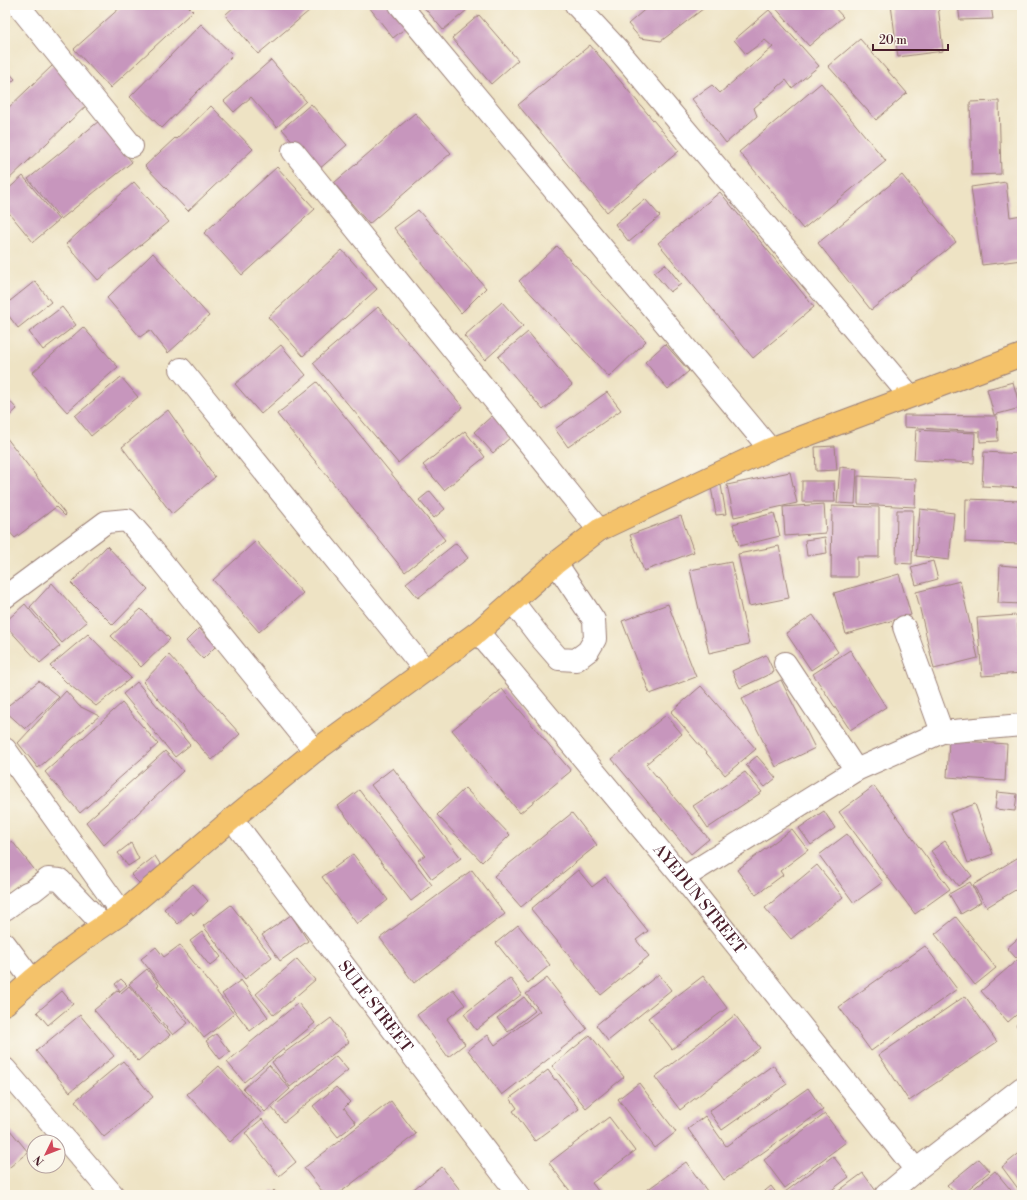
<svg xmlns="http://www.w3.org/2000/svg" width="1027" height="1200" font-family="'Libre Bodoni',serif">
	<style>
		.building { fill: #c796bd }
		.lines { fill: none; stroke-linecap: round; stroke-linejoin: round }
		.minor-casing { stroke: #9c8178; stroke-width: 24 }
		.major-casing { stroke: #9c8178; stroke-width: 24 }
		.minor { stroke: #fff; stroke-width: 22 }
		.major { stroke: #f4c26a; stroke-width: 22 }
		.labels { text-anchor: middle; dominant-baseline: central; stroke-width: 3.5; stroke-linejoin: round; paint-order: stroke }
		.street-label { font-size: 16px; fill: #4a1f2b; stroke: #fbf7ec }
	</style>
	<rect width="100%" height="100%" fill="#fbf7ec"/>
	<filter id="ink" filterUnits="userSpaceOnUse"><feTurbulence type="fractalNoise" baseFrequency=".025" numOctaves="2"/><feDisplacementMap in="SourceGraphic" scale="8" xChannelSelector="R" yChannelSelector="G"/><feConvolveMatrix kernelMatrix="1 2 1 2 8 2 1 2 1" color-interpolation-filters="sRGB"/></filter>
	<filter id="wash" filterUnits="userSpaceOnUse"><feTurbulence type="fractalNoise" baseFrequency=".012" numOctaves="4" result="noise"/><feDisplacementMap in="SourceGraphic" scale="16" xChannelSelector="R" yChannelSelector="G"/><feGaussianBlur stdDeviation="0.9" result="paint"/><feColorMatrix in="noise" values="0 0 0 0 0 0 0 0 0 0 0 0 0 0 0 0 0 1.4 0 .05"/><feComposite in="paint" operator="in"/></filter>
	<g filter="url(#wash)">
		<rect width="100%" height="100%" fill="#eee3c4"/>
		<g id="blocks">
			<path class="building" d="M123,5H187L193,11L110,88L74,49Z
				M236,5H316L258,54L225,15Z
				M371,5H399L412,23L393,38L369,7Z
				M422,5H463L467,10L443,30Z
				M650,5H708L661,41L640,38L628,24Z
				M773,5H832L843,17L809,46Z
				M891,5H938L943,51L898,57Z
				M958,5H991L993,19L960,20Z
				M769,10L819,66L792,88L786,80L754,108L757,116L726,143L692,99L712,85L720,93L773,47L765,40L746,54L734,40Z
				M479,15L518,60L491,84L452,38Z
				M201,24L233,55L162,128L130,97Z
				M860,39L907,93L876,120L828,66Z
				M590,45L679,151L607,212L518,105Z
				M271,60L306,101L277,127L251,97L234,112L224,101Z
				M53,65L89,103L5,183V111Z
				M5,68L15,79L5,88Z
				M821,83L886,161L803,229L739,152Z
				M999,101L1001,174L972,175L970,102Z
				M311,104L347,145L318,170L282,129Z
				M211,106L253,149L188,211L145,166L175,138L176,139Z
				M415,113L451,153L369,224L334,183Z
				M99,121L132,162L61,219L28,179Z
				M277,167L315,209L242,275L204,233Z
				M902,175L956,242L871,310L818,243Z
				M23,176L59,220L33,242L5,208V192Z
				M134,182L169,222L98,280L66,244Z
				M1006,182L1010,217L1022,215V260L982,265L971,187Z
				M720,192L814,307L753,358L658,243Z
				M645,199L660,216L629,242L615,224Z
				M418,210L486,288L461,313L394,228Z
				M557,246L646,341L609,377L519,281Z
				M342,250L377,289L303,356L268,317Z
				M153,253L209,316L168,353L150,330L140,337L107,298Z
				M665,264L681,284L670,292L654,273Z
				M35,281L51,302L18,328L5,311V305Z
				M502,302L523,326L485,360L464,336Z
				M62,307L76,325L43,350L29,332Z
				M378,307L463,407L398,463L313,363Z
				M83,327L118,367L67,412L32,373Z
				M528,332L572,385L543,410L498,357Z
				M665,344L689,371L668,389L645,362Z
				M281,345L306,375L261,414L235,384Z
				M121,377L138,397L91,436L75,416Z
				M317,382L445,540L405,572L277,414Z
				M1013,382L1020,408L994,415L987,389Z
				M1022,386V404L1017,388Z
				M607,392L621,410L568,447L555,429Z
				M5,396L17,409L5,420Z
				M168,410L215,477L172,514L122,447Z
				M493,415L512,436L493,453L474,432Z
				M904,415L997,416L998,441L980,442V432L904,427Z
				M916,430L975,433L974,463L914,460Z
				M465,431L485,457L444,490L423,465Z
				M6,437L66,515L65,516L56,507L15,538L5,527V438Z
				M835,446L837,470L816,471L815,447Z
				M984,452L1022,454V488L982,486Z
				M840,467L857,469L855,504L837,503Z
				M790,472L797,503L734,517L727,485Z
				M858,476L916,479L915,507L858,504Z
				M802,481H834L835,502H802Z
				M721,485L726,514L716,515L711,487Z
				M430,491L445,509L434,518L419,500Z
				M966,499L1022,501V544L965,542Z
				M824,504L826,533L785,536L783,507Z
				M832,506L879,507V557H857V577H831Z
				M920,509L954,513L949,560L916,556Z
				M897,510H913L912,564L896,563Z
				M774,513L780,536L739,546L733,524Z
				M681,516L694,552L644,571L630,535Z
				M825,537L827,553L807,556L805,540Z
				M256,541L303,593L259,632L213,580Z
				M456,543L468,558L418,598L406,583Z
				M107,546L148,589L113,625L71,583Z
				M779,546L789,598L749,606L738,554Z
				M933,561L938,579L916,585L911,567Z
				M731,562L749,644L709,653L690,570Z
				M1000,565L1022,567V604L998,603Z
				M899,574L911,615L846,634L834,593Z
				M960,581L978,658L934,669L916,592Z
				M52,583L87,622L62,643L30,607Z
				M25,604L60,646L40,663L5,625V622Z
				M668,604L696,677L650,694L622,621Z
				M141,609L170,639L141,667L111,636Z
				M813,615L838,652L811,670L786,633Z
				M1017,615L1022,673L982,676L977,618Z
				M199,628L216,646L203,659L186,641Z
				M88,634L131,678L96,706L66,682L50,666Z
				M850,650L886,707L850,730L813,674Z
				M169,655L240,734L212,760L143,682Z
				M766,655L774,672L740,688L732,671Z
				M781,680L815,748L776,767L742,699Z
				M39,681L59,697L25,729L5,711V708Z
				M137,682L190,745L175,757L123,694Z
				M701,686L756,749L725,775L671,712Z
				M502,689L571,771L520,813L452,730Z
				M66,691L79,706L99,716L38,768L18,743Z
				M122,703L158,744L80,813L45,772Z
				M666,715L682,734L646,764L709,839L691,854L612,759Z
				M949,740L1007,744L1005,781L947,777Z
				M165,751L183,771L104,845L86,822Z
				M757,756L776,778L765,787L746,765Z
				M393,768L461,858L432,879L418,860L425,855L371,785Z
				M745,772L762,792L708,828L693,806Z
				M874,786L950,889L915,914L839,812Z
				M465,788L510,835L482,862L437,815Z
				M359,790L432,885L411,901L338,806Z
				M997,792L1017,794L1015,811L995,809Z
				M975,804L993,854L968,863L950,813Z
				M824,811L835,828L811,845L799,828Z
				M572,813L597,845L521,907L494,876Z
				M792,829L808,850L780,871L783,875L756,895L737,870Z
				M847,834L883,882L854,903L819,855Z
				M12,841L37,873L5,897V847Z
				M945,841L972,876L958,886L931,851Z
				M131,843L139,859L128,866L118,853Z
				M353,854L388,900L357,924L322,877Z
				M1022,855V886L987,907L973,885Z
				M155,856L164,870L143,887L131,875Z
				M817,865L843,897L791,939L765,908Z
				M472,870L505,914L414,983L380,938Z
				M578,870L592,887L605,877L648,931L636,940L649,956L601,995L531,909Z
				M970,882L981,902L961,914L949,894Z
				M193,884L208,901L193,915L191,912L178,924L164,909Z
				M231,905L272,957L245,979L203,926Z
				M291,915L308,941L280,961L262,935Z
				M956,917L996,968L975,985L935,934Z
				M518,925L550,965L528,983L496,943Z
				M202,932L221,957L210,966L190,941Z
				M1022,935V953L1016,958L1007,948Z
				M180,945L234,1014L204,1038L141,959L156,947L164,957Z
				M925,946L957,989L871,1051L839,1007Z
				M1022,956V1010L1008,1022L981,991Z
				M297,959L315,980L274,1015L256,994Z
				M147,969L159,985L157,986L188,1023L173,1035L129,984Z
				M659,974L671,990L608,1041L596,1025Z
				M703,976L727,1008L672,1049L648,1018Z
				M510,978L522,994L476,1030L464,1014Z
				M547,978L587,1029L502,1095L468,1050L488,1035L495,1045L540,1011L526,994Z
				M121,979L127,985L120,991L115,984Z
				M241,980L268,1017L250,1031L222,994Z
				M129,986L170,1035L160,1044L159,1043L138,1061L94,1010L118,990L121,993Z
				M453,989L465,1005L447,1019L465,1044L448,1057L417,1015Z
				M62,991L73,1004L48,1025L37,1012Z
				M965,996L997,1042L909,1101L879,1055Z
				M524,997L535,1011L508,1032L497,1018Z
				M298,1003L315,1023L244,1082L227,1062Z
				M80,1015L114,1056L70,1092L36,1051Z
				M735,1015L760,1048L680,1110L655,1077Z
				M331,1018L349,1042L290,1087L272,1062Z
				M1022,1020V1032L1016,1025Z
				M216,1034L230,1052L220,1059L206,1041Z
				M590,1035L624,1077L586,1108L552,1066Z
				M336,1056L348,1070L284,1122L272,1108Z
				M123,1061L153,1097L104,1137L75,1101Z
				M269,1065L290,1089L265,1112L243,1089Z
				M773,1065L787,1084L722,1130L709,1111Z
				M219,1066L262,1114L230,1142L187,1094Z
				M548,1070L555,1080L556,1079L579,1109L535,1141L513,1111L517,1108L510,1098Z
				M639,1083L676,1132L655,1148L618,1099Z
				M336,1087L350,1102L344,1108L356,1123L338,1137L313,1106Z
				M808,1088L823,1110L724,1180L688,1129L705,1116L726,1146Z
				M5,1098L9,1103L5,1107Z
				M391,1101L416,1134L337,1195H325L304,1168Z
				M825,1114L846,1142L785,1188L764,1160Z
				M609,1117L635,1151L592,1183L599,1192L595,1195H573L549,1163Z
				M262,1119L296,1162L279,1176L245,1133Z
				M5,1124L28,1152L5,1171Z
				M1022,1151V1194L1002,1167Z
				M833,1156L849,1177L825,1195H787L785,1192Z
				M979,1159L990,1171L961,1195H956L947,1185Z
				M686,1162L707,1191L702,1195H640Z
				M442,1167L464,1195H406Z
				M995,1171L1015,1195H966Z
				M863,1173L876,1191L871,1195H833Z
				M771,1186L778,1195H760Z
				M274,1190L278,1195H269Z"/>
		</g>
	</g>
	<g filter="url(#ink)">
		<use href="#blocks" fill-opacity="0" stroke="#9c8178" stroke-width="1"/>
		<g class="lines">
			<defs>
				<g id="minor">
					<path d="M18,5L132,146"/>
					<path d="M400,5L770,449"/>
					<path d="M576,5L619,51L910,396"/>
					<path d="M293,151L599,530"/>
					<path d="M181,369L425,670"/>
					<path d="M5,597L106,522L127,520L142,537L315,751"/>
					<path d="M513,602L539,636L559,659L576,660L588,651L595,639L594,620L556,563"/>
					<path d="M904,627L942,732"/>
					<path id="s1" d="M478,632L683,878L916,1170"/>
					<path d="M785,663L856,770"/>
					<path d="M5,749L122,913"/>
					<path id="s2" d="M232,819L519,1195"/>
					<path d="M683,878L856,770L942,732L1022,725"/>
					<path d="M5,909L27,893L33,891L48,879L60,880L103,925"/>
					<path d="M5,944L32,980"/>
					<path d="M5,1069L113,1195"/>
					<path d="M886,1195L916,1170L1022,1088"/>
				</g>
				<path id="major" d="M5,1004C41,971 81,940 122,913L232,819L315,751L478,632L556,563L599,530L770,449L1022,355"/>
			</defs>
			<use href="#minor" class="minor-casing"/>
			<use href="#major" class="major-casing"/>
			<use href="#minor" class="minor"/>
			<use href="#major" class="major"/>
		</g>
	</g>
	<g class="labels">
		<g class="street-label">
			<text stroke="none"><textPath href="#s1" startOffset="347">AYEDUN STREET</textPath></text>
			<text stroke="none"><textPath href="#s2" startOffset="236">SULE STREET</textPath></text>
		</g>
	</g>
	<rect width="1027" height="1200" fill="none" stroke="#fbf7ec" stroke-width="20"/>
	<g transform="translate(46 1154) rotate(227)"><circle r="19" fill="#fbf7ec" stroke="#b4a19f"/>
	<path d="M0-3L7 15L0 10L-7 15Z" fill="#d1495b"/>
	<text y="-6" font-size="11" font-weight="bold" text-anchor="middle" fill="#4a1f2b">N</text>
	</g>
	<path d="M873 44v6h75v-6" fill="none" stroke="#4a1f2b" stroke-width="2"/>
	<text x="879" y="44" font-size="12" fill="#4a1f2b" stroke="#fbf7ec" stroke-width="3" paint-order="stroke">20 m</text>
</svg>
